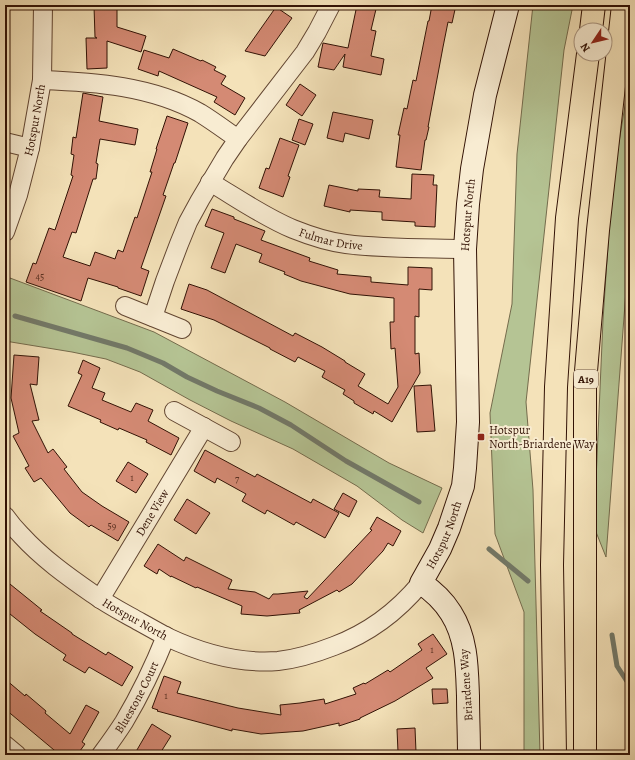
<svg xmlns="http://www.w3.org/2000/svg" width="635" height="760" font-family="Alegreya,serif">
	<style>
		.green { fill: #b5c494; stroke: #746b4c }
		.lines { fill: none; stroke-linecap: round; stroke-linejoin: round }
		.stream { stroke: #727969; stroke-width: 5 }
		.building { fill: #d48a74; stroke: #321205 }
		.street-casing { stroke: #624632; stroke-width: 20 }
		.secondary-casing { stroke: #321205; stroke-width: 24 }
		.highway-casing { stroke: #321205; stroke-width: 24 }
		.street { stroke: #f8ecd2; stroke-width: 18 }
		.secondary { stroke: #f8ecd2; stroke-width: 22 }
		.highway { stroke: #f4e2b9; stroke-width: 22 }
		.poi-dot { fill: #8f2418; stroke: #f8ecd2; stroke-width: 1.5 }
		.labels { text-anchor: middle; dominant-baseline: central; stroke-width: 4; stroke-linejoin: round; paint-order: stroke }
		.number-label { font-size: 10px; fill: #5a3021 }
		.shield { fill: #f8ecd2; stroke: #6d5342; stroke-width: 1 }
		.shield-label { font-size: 11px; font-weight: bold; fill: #321205 }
		.street-label { font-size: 12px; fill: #321205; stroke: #f8ecd2 }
		.poi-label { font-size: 12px; fill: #321205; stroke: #f8ecd2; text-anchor: start }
	</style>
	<rect width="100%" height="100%" fill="#f4e2b9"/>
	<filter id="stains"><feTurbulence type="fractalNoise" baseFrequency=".005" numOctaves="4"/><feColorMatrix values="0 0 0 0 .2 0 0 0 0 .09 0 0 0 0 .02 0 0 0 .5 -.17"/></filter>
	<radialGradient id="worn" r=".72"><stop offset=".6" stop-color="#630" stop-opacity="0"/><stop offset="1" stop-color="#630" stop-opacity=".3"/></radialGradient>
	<path class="green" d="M533,5H573L564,50L526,402L533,490L540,755H524V612L495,534L490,413L512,304L517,154Z
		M630,75V237L606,557L594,527L603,320L612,185Z
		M10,278L154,332L285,402L389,463L442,488L423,533L402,520L357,486L293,449L231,421L190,400L140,372L106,359L72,352L5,341V294Z"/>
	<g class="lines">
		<path class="stream" d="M15,316L127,348L163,363L187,377L217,391L259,408L291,425L346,461L419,502
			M489,549L528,581
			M612,635L617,666L630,686"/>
	</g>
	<path class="building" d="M357,5H377L371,30L376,31L371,56L384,59L381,75L343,67L345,54L334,70L318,67L323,43L348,48Z
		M432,5H456L452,23L448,22L443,47L428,127H429L426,140H425L421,170L396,167L400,135H398L404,108L407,109L413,80L416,81L428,21H429Z
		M94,6H117V27L146,36L141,52L107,41V68L87,69L86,38H97L95,37Z
		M276,7L292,18L265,56L245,51Z
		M173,49L201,61L202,60L216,67L214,70L226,76L221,84L245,98L235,115L214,102L217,97L159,71L158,76L138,69L144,50L169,58Z
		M300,84L316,95L302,116L286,105Z
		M83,93L103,97L99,121L138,129L135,145L100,139L96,163L98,164L96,179H93L76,233L72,232L63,257L90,266L95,252L115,259L118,250L123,252L135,217L137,218L152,172H150L157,149H156L167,116L188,123L175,163H174L163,195L166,196L141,268L149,271L141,296L118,288V287L88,278L81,301L26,282L33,263L36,264L49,228L55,230L73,176L71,175L74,155L71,154L73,137L76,138Z
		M333,112L373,120L369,139L345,133L343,142L327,138Z
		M299,119L313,124L305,145L292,140Z
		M280,138L299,145L288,176L290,177L283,197L259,188L266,168L269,169Z
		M412,174L434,175L433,185H437L435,227L415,226V222L382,220V212L350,210V212L324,206L329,185L358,191V189L380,190L379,197L411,199Z
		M212,209L234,217V219L265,231L261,240L310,258L309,261L338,270L337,274L371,277V282L408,285V267L432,268V290L419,289V317L415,316V354L419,353L420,373L392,422L374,411L373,414L354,403V401L343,394L345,390L322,377L325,371L298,357L295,362L270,349V348L214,320L181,309L189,284L207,290L293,336L295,333L322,347L345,361V362L365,374L358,386L388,404L398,387L395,348L391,349L390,322H394V298L350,294L301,281L284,274L285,272L259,262L262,254L236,244L225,273L211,268L224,233L205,226Z
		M14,355L39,357L37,385L30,384L39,420L32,421L48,453L53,449L67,467L64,469L82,492L102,506L129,522L118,541L91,525L89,527L70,513L41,478L34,482L25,468L29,466L13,436L19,433L11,398Z
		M83,360L100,368L92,388L105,393L102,400L131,412L136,403L153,410L148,421L179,438L171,455L146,442L147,440L119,428L118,430L100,422L101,420L68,406L82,375L78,373Z
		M431,385L435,431L417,432L414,386Z
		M205,450L255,477L257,474L311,503L313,499L339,513L325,538L296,522L294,525L267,510L265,514L242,501L246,494L217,478L215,483L194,471Z
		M128,462L148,474L136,493L116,481Z
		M343,493L357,501L349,517L334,509Z
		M187,499L210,513L196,534L174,520Z
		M377,517L401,531L393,546L388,543L383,551L352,584L339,592L337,590L299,610L300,613L267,616L241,614L242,606L197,587L196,588L171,576V577L159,569L157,574L144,566L158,544L184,561L186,557L232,580L228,589L255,592L269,599L273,594H278L308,591L304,597L307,599L372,530L370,529Z
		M5,580L42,610L40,611L72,633V634L106,655L108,652L133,667L122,686L89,667L85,673L63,660L66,655L35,634L5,610Z
		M433,634L447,654L426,668L433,678L395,701L360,718V719L339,726V723L303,731L261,734L232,729V731L157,711L158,710L152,708L164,676L181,682L177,693L238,708L281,715L280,705L300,703L324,699L325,704L356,694L353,688L364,683L365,684L388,670L390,672L422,650L418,644Z
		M5,679L25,696L26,694L46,711L45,713L70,734L86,705L99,712L82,742L85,744L77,755H60L5,709Z
		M432,689H447L448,703L433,704Z
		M152,724L171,736L159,755H134Z
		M415,728L416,752H398L397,729Z"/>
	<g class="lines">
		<defs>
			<g id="street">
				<path d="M42,80C95,82 152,86 200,113C213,121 225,130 238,139"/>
				<path d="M5,142L30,148"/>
				<path id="s1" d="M210,182C237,198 264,217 293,229C308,235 329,242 346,244C385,249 425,248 465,249"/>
				<path id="s2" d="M5,232L18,195L30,148L42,80L43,5"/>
				<path d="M125,306L182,329"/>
				<path d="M153,317L165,281L179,244L188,222L200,200L225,158L238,139L305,52L317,32L331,5"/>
				<path d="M174,411L231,442"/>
				<path id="s3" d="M5,516C10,523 15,529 21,535C42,558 67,576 93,594C108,605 124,613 140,622C149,627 158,632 167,637C201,653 240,664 278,661C297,659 316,653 334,646C369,633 397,612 421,583"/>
				<path id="s4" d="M100,599L204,427"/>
				<path d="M5,745L17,755"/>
				<path id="s5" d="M101,755C109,744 117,733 124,722C140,695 154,666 166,636"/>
			</g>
			<g id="secondary">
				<path id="s6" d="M469,755C469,735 468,716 468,696C467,668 467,638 451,613C443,600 433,591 421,583L440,549L449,528L463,486L465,468L468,422L465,249L468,204L472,169L485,95L508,5"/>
			</g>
			<path id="highway" d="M591,30L594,5
				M555,755L552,565L556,387L567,218L588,54
				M585,755V383L598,230L623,5"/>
		</defs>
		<use href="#street" class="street-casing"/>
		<use href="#secondary" class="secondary-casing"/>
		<use href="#highway" class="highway-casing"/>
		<use href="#street" class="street"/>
		<use href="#secondary" class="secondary"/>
		<use href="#highway" class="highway"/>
	</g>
	<rect class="poi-dot" x="477" y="433" width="8" height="8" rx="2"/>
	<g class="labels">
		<g class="number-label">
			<text x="40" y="276">45</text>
			<text x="132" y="477">1</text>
			<text x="237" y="478">7</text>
			<text x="112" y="525">59</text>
			<text x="432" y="649">1</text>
			<text x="166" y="695">1</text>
		</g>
		<rect class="shield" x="574" y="370" width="24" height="18" rx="3"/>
		<g class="shield-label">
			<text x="586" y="379">A19</text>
		</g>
		<g class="street-label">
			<text stroke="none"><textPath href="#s2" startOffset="116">Hotspur North</textPath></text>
			<text stroke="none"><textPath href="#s6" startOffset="565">Hotspur North</textPath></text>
			<text stroke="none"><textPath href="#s1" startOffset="135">Fulmar Drive</textPath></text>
			<text stroke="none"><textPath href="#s4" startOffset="101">Dene View</textPath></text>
			<text stroke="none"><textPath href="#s6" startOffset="241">Hotspur North</textPath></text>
			<text stroke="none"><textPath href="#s3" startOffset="167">Hotspur North</textPath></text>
			<text transform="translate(466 685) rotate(-94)">Briardene Way</text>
			<text stroke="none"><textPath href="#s5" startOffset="68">Bluestone Court</textPath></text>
		</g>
		<g class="poi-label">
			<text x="489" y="430">Hotspur<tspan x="489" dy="14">North-Briardene Way</tspan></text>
		</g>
	</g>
	<rect width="635" height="760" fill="none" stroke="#f4e2b9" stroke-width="20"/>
	<rect x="6" y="6" width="623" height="748" fill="none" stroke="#321205" stroke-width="2"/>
	<rect x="10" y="10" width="615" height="740" fill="none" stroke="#321205"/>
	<g transform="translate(593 42) rotate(235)"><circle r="19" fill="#f8ecd2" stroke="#a99580"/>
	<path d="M0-3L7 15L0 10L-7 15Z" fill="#8f2418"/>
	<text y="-6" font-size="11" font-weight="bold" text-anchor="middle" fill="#321205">N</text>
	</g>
	<rect width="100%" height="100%" filter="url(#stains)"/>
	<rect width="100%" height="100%" fill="url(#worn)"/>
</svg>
